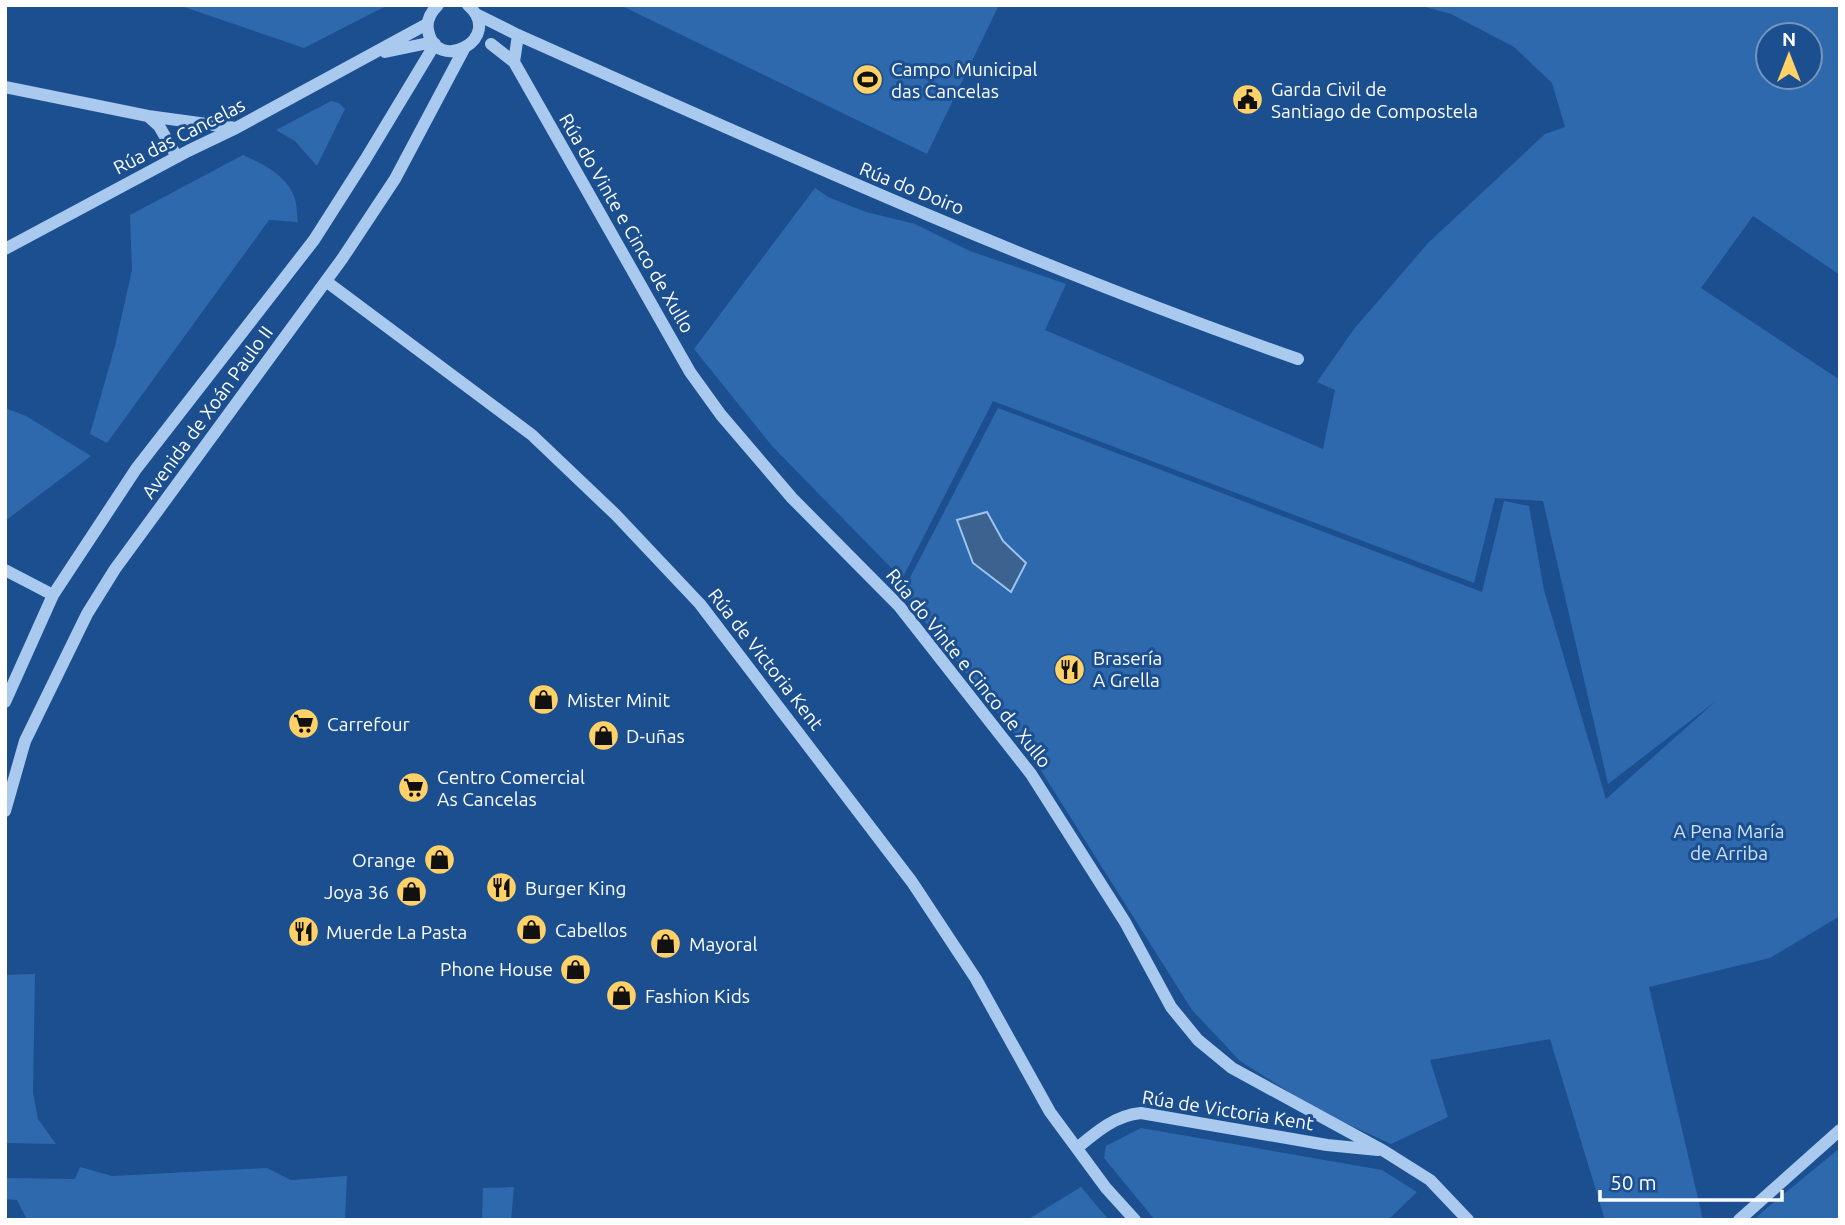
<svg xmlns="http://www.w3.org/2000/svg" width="1845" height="1225" font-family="Ubuntu,sans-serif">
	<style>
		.green { fill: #2e69ad; fill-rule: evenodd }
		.water { fill: #3c6290; stroke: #9cc4f0; stroke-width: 2 }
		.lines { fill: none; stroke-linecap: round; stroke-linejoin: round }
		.minor { stroke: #a9c9ee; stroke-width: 12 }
		.labels { text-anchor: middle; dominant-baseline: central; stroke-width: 6; stroke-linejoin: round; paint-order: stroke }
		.poi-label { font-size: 19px; fill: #fff; stroke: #1b4f8f; text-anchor: start }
		.street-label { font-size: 19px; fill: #fff; stroke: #1b4f8f }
		.park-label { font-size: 19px; fill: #cfe3fa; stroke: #1b4f8f }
	</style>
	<rect width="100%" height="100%" fill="#1b4f8f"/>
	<path class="green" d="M178,5H388L304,48Z
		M620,5H999L927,154Z
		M1418,5H1840V275L1753,216L1701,288L1840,380V916L1770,958L1649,987L1703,1220H1605L1550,1039L1430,1060L1448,1117L1391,1144L1319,1111L1240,1061L1192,1010L1030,753L902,593L998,408L1482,592L1504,501L1529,506L1544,590L1606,799L1716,701L1608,784L1543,501L1495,498L1474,583L993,401L902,579L772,446L694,349L815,188L828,197L866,212L915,224L970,251L1066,284L1045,330L1323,449L1335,390L1317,382L1354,329L1429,242L1545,134L1565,127L1552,83L1514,47L1451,14ZM1768,35H1810V77H1768Z
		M331,101L339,103L345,109L317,166L295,141L276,130Z
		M243,155C263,164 288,176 295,199C297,206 297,215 298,222L269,220L107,443L90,434L115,346L132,270L130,215Z
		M5,408L26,416L91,456L5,521Z
		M35,974L33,1093L38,1119L56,1144L5,1143V975Z
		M1141,1128L1382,1170L1417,1192L1388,1220H1155L1104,1158L1106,1146Z
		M1840,1148V1220H1754L1762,1212Z
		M80,1167L112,1176L267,1168L291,1180L347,1176L345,1220H27L17,1200L5,1199V1178L75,1179Z
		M514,1187L511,1220H482L483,1188Z
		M1081,1187L1109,1220H1027Z"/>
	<path class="water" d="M987,512L1003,541L1026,563L1011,592L973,563L957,520Z"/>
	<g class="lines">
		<path class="minor" d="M438,5C431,12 426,20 428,30C435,75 506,39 468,5
			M476,14L518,35C776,150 1032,266 1298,359
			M491,44L514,62L690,372L721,415L792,498L899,606L1031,774L1125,922L1171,1007L1198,1040L1232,1068L1384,1151L1430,1180L1468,1220
			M385,52L433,42
			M514,62L518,35
			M5,87L148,116L236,128
			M148,116L159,126L177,157
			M5,249L188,151L236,128L427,24
			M327,282L532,435L616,515L700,604L912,882L976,979L1050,1112L1106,1188L1135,1220
			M5,570L53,595
			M5,702L53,595L136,469L314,240L365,160L435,44
			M5,811L25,741L87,614L115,569L342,259L395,179L464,49
			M1077,1148C1096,1132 1116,1115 1141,1113L1327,1145L1378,1150
			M1739,1220L1840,1130"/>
	</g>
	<defs>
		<symbol id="stadium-disc" viewBox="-11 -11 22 22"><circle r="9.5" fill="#ffd166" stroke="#1b4f8f"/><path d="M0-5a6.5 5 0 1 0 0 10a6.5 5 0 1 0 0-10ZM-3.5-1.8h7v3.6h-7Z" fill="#111"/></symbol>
		<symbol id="civic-disc" viewBox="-11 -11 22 22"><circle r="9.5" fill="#ffd166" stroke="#1b4f8f"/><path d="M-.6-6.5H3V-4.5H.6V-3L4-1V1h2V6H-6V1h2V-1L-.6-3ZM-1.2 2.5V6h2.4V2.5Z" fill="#111"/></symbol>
		<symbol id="restaurant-disc" viewBox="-11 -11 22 22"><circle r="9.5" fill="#ffd166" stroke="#1b4f8f"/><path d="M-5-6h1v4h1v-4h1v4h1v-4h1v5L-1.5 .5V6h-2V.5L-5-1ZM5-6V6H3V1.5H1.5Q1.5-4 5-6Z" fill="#111"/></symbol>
		<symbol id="shop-disc" viewBox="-11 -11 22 22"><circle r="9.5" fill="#ffd166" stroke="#1b4f8f"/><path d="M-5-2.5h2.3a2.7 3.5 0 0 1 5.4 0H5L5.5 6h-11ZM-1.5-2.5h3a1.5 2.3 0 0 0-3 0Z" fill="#111"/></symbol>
		<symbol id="supermarket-disc" viewBox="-11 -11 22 22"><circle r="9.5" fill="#ffd166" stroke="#1b4f8f"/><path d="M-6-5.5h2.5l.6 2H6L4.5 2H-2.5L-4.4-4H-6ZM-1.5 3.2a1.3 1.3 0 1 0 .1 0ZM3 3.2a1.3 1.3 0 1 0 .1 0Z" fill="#111"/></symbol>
	</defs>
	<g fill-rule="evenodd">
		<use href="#stadium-disc" x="850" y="62" width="35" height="35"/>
		<use href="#civic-disc" x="1230" y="82" width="35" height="35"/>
		<use href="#restaurant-disc" x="1052" y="652" width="35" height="35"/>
		<use href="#shop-disc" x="526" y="682" width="35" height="35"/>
		<use href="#supermarket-disc" x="286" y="706" width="35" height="35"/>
		<use href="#shop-disc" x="586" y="718" width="35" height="35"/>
		<use href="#supermarket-disc" x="396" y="770" width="35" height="35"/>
		<use href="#shop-disc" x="422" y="842" width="35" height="35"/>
		<use href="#restaurant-disc" x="484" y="870" width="35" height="35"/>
		<use href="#shop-disc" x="394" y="874" width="35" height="35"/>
		<use href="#shop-disc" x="514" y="912" width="35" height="35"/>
		<use href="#restaurant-disc" x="286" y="914" width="35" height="35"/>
		<use href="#shop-disc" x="648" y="926" width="35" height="35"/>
		<use href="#shop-disc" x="558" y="952" width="35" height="35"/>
		<use href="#shop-disc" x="604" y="978" width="35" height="35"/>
	</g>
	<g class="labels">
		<g class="poi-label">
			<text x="891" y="69">Campo Municipal<tspan x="891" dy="22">das Cancelas</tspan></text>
			<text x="1271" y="89">Garda Civil de<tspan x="1271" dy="22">Santiago de Compostela</tspan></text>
			<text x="1093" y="658">Brasería<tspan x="1093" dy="22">A Grella</tspan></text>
			<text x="567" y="700">Mister Minit</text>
			<text x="327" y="724">Carrefour</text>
			<text x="626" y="736">D-uñas</text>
			<text x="437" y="777">Centro Comercial<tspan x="437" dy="22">As Cancelas</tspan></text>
			<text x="416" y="860" text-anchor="end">Orange</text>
			<text x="525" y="888">Burger King</text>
			<text x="389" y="892" text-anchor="end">Joya 36</text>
			<text x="555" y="930">Cabellos</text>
			<text x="326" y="932">Muerde La Pasta</text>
			<text x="689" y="944">Mayoral</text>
			<text x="553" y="969" text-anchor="end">Phone House</text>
			<text x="645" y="996">Fashion Kids</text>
		</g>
		<g class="street-label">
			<text transform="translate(179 136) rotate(-27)">Rúa das Cancelas</text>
			<text transform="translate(912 188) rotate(22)">Rúa do Doiro</text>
			<text transform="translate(627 223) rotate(60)">Rúa do Vinte e Cinco de Xullo</text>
			<text transform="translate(207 412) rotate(-54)">Avenida de Xoán Paulo II</text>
			<text transform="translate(766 659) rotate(52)">Rúa de Victoria Kent</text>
			<text transform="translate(969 668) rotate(51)">Rúa do Vinte e Cinco de Xullo</text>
			<text transform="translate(1228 1110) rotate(9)">Rúa de Victoria Kent</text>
		</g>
		<g class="park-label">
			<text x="1729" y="831">A Pena María<tspan x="1729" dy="22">de Arriba</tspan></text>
		</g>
	</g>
	<rect width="1845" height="1225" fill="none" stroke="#ffffff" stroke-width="14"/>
	<g transform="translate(1789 56)"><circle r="33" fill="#1b4f8f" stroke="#7695bc" stroke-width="2"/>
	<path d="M0-5L12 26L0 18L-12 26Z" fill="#ffd166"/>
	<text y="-10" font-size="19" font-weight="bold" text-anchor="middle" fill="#ffffff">N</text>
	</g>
	<path d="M1600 1190v10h182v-10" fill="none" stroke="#ffffff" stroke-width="3.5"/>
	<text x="1610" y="1190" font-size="21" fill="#ffffff" stroke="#1b4f8f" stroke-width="5" paint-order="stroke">50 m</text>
</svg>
